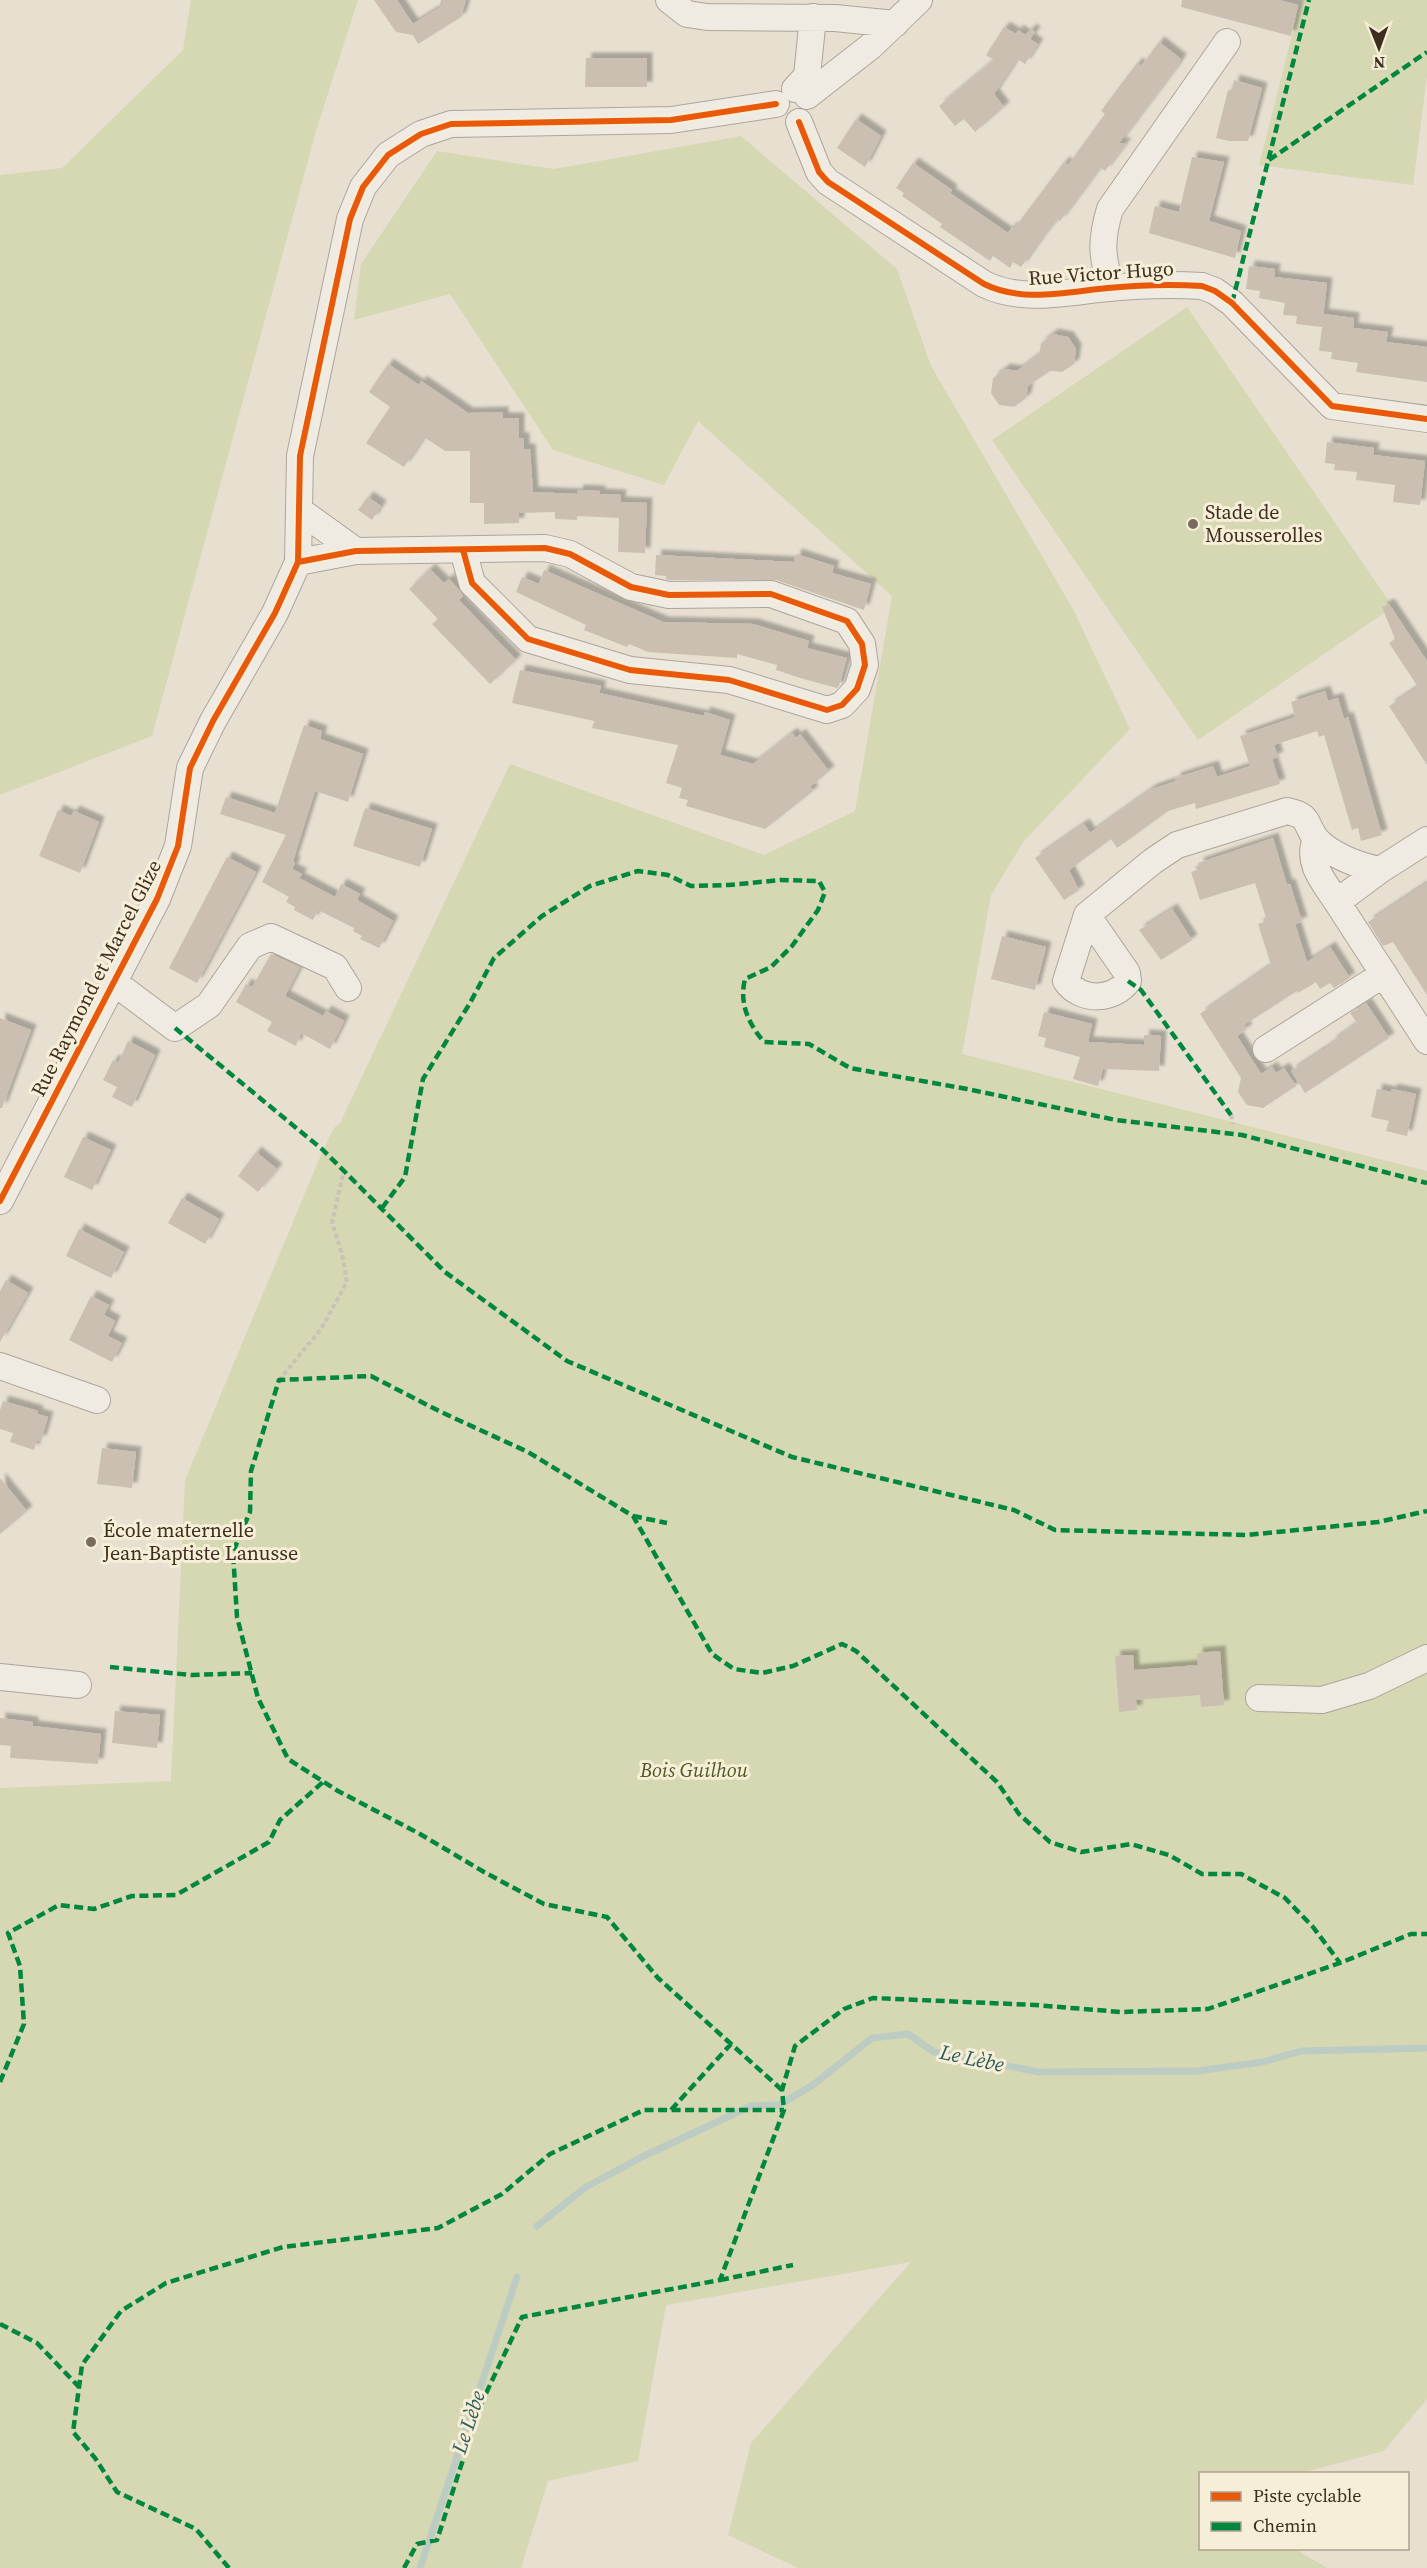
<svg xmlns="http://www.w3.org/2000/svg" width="1427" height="2568" font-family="'Source Serif 4',serif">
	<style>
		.green { fill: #d6d7b3 }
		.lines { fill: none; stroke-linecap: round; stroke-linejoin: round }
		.stream { stroke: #bcccc2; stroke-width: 7 }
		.building { fill: #cbbfb2; filter: url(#shadow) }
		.minor-casing { stroke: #ada599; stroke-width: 28 }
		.path { stroke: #c8c2b9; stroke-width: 4; stroke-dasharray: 4.5 3; stroke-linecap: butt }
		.minor { stroke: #efebe3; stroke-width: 26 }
		.quiet { stroke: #00873e; stroke-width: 4.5; stroke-dasharray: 9 4.5; stroke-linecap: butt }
		.cycleway-casing { stroke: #f7eed8; stroke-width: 10 }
		.cycleway { stroke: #e8590c; stroke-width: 6 }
		.poi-dot { fill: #786c5e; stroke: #f7eed8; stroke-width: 2 }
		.labels { text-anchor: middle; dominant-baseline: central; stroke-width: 6; stroke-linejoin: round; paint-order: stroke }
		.street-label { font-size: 20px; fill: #3d2e20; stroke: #f7eed8 }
		.poi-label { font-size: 20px; fill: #3d2e20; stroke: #f7eed8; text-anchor: start }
		.park-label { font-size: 20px; font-style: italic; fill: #4d5a26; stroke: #f7eed8 }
		.water-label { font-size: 21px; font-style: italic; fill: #2f5d5a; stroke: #f7eed8 }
	</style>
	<defs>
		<filter id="shadow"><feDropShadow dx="5.5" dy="-5.5" stdDeviation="1.5" flood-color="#0004"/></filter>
	</defs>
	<rect width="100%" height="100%" fill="#e7e0d1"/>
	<path class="green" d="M191,0H358L316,131L152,736L0,795V175L62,168L183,50Z
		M1301,0H1427V76L1413,185L1259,165Z
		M741,136L897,269L931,366L1073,609L1130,729L1024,841L991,895L962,1054L1427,1171V2399L1384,2451L1301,2473L1200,2474V2548L1295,2549L1327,2568H798L728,2535L751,2443L911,2262L666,2305L638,2461L548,2481L521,2568H0V1788L171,1781L185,1480L323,1150L334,1128L340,1123L510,764L764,855L855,811L892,596L698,421L664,485L553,450L450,294L354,320L361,264L437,151L554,169Z
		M1187,307L1393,607L1198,740L992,440Z"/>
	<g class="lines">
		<path class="stream" d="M537,2226L586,2187L642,2157L751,2106L779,2105L813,2085L872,2038L908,2034L934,2052L1039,2072L1197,2071L1263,2062L1301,2051L1427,2048
			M420,2568L517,2277"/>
	</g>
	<path class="building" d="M374,0H397L413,24L439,8L441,0H466L461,17L418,44L413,35L396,32Z
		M1182,0H1279L1298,5L1291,36L1181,7Z
		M1004,27L1016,34L1018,30L1025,35L1032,29L1035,32L1030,39L1038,44L1025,64L1017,59L994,94L1004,107L975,132L964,119L955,126L939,106L994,60L986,55Z
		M1159,42L1181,59L1177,66L1119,143H1126L1105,171L1101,168L1094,175L1060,221L1057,219L1040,240L1021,267L1013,262L1010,268L993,256L990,261L940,227L942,224L902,196L904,193L896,188L913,163L952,190L950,193L1008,233L1012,227L1014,229L1064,162L1068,165L1105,114L1101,111L1137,63L1141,66Z
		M586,58H647V87H585Z
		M1234,80L1262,88L1248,141H1229L1216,138L1228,90H1232Z
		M856,119L881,136L865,167L837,148Z
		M1192,157L1224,162L1209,221L1241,231L1235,258L1149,233L1155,206L1179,212Z
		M1249,266L1275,269L1274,277L1327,283L1323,318V314L1354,318L1353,328L1388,332L1386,342L1427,347V382L1356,372L1358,363L1331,359L1332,352L1319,351L1322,327L1296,324L1297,316L1283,315L1285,303L1259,298L1260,291L1246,289Z
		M1053,334L1068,337L1076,349L1074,364L1062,372L1050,371L1028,386L1026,398L1014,407L999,405L991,393L993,378L1005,369L1017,371L1039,355L1041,343Z
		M388,364L419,385L421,381L468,413L503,412V418H519V438H524V449H530L533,492L577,494L578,490L600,491V494L621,495L620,502L647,503L645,553L618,552L619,518L577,516V520L555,519V512L519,513V523L484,524V503H470V451H445L424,437L404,467L366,443L390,407L369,392Z
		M1327,442L1374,448L1373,455L1425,461L1420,505L1393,502L1395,485L1356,480L1357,472L1334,470L1335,464L1325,463Z
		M368,497L381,506L372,520L358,510Z
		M796,554L834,566L832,573L871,584L864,610L776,580H670L666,579V576L655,575L656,555L794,562Z
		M430,569L444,583L449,579L459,590L463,596L459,600L516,660L490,684L432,624L438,619L409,589Z
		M544,570L663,622L753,624L809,641L807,648L847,658L839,686L837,688L800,678L776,670L777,665L737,654V658L648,652L629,644L627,647L584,630L586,625L516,592L522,577L539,584Z
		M1389,604L1427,661V765L1389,706L1418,687L1389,643L1395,639L1382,607Z
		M520,670L601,686L599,693L704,716L705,712L730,720L720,755L753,764L792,733L796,738L800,734L829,771L810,787L813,791L765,829L686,806L688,800L679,798L682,788L666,783L678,745L592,728L594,721L512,703Z
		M1325,691L1328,701L1338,698L1344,719L1348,717L1382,835L1361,841L1358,828L1352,830L1324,735L1319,737L1317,731L1274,745L1278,757L1272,759L1280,784L1196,809L1195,803L1168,811L1117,848L1111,839L1069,870L1079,890L1064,900L1035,858L1084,824L1090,833L1152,789L1176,781L1175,778L1213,766L1217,777L1250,766L1240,736L1295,717L1291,702Z
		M304,725L322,731L320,739L363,754L348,802L315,791L293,861L295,863L292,869L302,874L299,878L335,897L341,884L360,894L357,900L393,921L379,948L360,939L362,936L353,931L354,928L318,910L313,920L294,910L295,907L286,902L289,897L262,882L286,835L220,814L226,797L275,813Z
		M365,808L432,829L420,867L353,846Z
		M58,810L71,816L74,811L99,822L80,873L39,856Z
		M1273,838L1287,885L1290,884L1302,922L1295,924L1307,962L1330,947L1350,978L1334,988L1330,983L1320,989L1316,982L1298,993L1297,991L1244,1025L1247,1029L1237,1036L1261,1074L1272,1067L1276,1073L1284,1068L1296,1086L1263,1108L1247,1105L1238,1092L1241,1078L1200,1014L1271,965L1258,924L1267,921L1255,883L1200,900L1191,872L1200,869L1198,863Z
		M227,857L256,872L197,983L169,968Z
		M1427,883V995L1393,942L1383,946L1368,922Z
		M1172,909L1192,940L1161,960L1139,930Z
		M1002,936L1046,947L1035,990L991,979Z
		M271,954L300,967L285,996L323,1016L326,1011L344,1021L330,1049L301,1033L296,1046L267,1031L272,1022L236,1002L246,984L252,987Z
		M1366,1003L1389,1038L1305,1093L1291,1071L1332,1044L1331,1042L1357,1023L1350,1013Z
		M1044,1012L1092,1024L1088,1042L1144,1045V1035L1161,1036L1159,1071L1103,1069L1098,1086L1073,1079L1080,1057L1044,1047L1046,1038L1038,1036Z
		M0,1018L31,1030L2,1108H0Z
		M128,1041L155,1055L132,1107L112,1097L117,1087L103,1080L113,1060L118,1063Z
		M1377,1089L1391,1092L1392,1089L1416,1094L1407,1136L1386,1131L1389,1121L1371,1117Z
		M83,1137L111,1150L92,1190L64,1177Z
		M256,1152L277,1169L258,1192L238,1176Z
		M182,1198L219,1219L205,1244L168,1223Z
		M79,1229L124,1252L111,1278L66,1256Z
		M6,1280L28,1293L0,1342V1291Z
		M91,1296L109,1305L104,1315L115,1321L108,1336L122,1343L112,1362L69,1340Z
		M3,1401L38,1411L37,1414L48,1417L41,1441L37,1440L34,1450L10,1442L13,1433L0,1429V1410Z
		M102,1448L136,1452L132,1488L97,1484Z
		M0,1478L27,1511L0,1534Z
		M1220,1651L1224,1705L1201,1707L1200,1695L1136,1700L1137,1710L1119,1712L1115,1656L1133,1655L1134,1670L1198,1665L1197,1653Z
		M115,1711L160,1715L157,1748L112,1743Z
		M0,1718L33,1722V1726L101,1734L98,1764L10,1758L11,1746L0,1745Z"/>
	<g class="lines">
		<defs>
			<path id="minor" d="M669,0L687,14L707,17L835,18L895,24
				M795,89L807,76L813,17
				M807,96L871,46L919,0
				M799,122L819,172L828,182L984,284C1023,303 1066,292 1108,288C1139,285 1171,284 1202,286L1215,291L1232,303L1332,406L1427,419
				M1111,288C1102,256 1100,242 1110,209L1227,42
				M299,510L356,551
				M298,562L356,551L545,548L570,554L631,587L669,595L771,594L847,621L862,644L865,665L857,689L842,705L827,710L729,680L630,670L528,639L472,583L463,550
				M1316,839C1306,863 1324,882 1337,902L1380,870
				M1337,902L1427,1041
				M1087,915L1127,973L1128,981C1113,1001 1081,1002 1066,981L1087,915L1153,861L1177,845L1287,811C1311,816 1304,823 1316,839C1330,855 1359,866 1380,870L1427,840
				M115,983L175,1028L209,1005L250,946L271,937L335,967L348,988
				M1266,1049L1384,974
				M0,1201L157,899L178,846L190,768L213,721L275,613L298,562L300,456L350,219L363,187L388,155L421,134L451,124L671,120L776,104
				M0,1366L97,1400
				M0,1677L78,1685
				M1259,1698L1322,1700L1369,1686L1427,1658"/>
		</defs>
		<use href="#minor" class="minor-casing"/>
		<path class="path" d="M1231,1115L1233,1124
			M279,1380L321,1329L347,1282L342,1254L332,1222L344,1170"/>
		<use href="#minor" class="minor"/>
		<path class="quiet" d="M1269,160L1427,52
			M1232,303L1309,0
			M1128,981L1141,990L1231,1115
			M175,1028L323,1150L445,1272L567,1361L792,1457L1014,1510L1055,1530L1247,1535L1378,1522L1427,1511
			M382,1208L405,1177L423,1079L470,1003L494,958L542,916L590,886L638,871L668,875L691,886L729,885L781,880L819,881L825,892L818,910L792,946L771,967L745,979C739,1003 748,1023 764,1042L809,1044L850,1068L967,1089L1116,1120L1242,1135L1427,1183
			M633,1516L667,1523
			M110,1667L191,1675L252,1673
			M0,2082L24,2024L20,1966L8,1933L59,1905L94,1909L132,1896L176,1895L269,1842L280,1820L323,1782
			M782,2090L658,1978L607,1917L544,1904L484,1872L420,1834L338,1791L288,1759L258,1698L237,1617L233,1552L250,1512L251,1471L279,1380L371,1376L441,1412L528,1452L633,1516L712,1654L734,1669L762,1673L793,1666L842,1644L856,1651L997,1782L1019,1814L1050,1842L1081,1852L1131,1844L1169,1855L1202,1874H1241L1285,1898L1313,1927L1340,1963
			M671,2110L731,2044
			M720,2280L793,2265
			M0,2324L37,2343L79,2387
			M229,2568L196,2529L117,2492L95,2458L73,2432L82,2365L121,2311L166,2283L283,2247L438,2228L502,2194L550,2154L644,2110H784
			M404,2568L417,2544L437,2540L481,2404L522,2317L720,2280L784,2110L782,2090L795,2046L844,2009L873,1998L1035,2005L1121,2012L1208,2009L1340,1963L1411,1934H1427"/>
		<defs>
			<path id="cycleway" d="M799,122L819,172L828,182L984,284C1023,303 1066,292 1108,288C1139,285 1171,284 1202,286L1215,291L1232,303L1332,406L1427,419
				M298,562L356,551L545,548L570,554L631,587L669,595L771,594L847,621L862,644L865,665L857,689L842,705L827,710L729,680L630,670L528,639L472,583L463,550
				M0,1201L157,899L178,846L190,768L213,721L275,613L298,562L300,456L350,219L363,187L388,155L421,134L451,124L671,120L776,104"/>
		</defs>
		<use href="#cycleway" class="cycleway-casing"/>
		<use href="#cycleway" class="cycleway"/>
	</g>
	<g class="poi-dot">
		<circle cx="1193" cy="524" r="6"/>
		<circle cx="91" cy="1542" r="6"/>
	</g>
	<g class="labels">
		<g class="street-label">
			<text transform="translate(1101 273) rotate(-4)">Rue Victor Hugo</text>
			<text transform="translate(96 978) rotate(-63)">Rue Raymond et Marcel Glize</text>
		</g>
		<g class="poi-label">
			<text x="1205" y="512">Stade de<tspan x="1205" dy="23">Mousserolles</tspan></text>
			<text x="103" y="1530">École maternelle<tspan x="103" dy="23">Jean-Baptiste Lanusse</tspan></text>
		</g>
		<g class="park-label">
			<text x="694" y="1770">Bois Guilhou</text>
		</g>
		<g class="water-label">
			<text transform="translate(972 2058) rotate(12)">Le Lèbe</text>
			<text transform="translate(468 2422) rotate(-72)">Le Lèbe</text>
		</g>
	</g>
	<rect x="1199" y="2472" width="210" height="78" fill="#f7eed8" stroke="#ada18e" stroke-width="1.5"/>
	<rect x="1211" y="2492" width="30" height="9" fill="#e8590c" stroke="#ada18e" stroke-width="1.5"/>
	<text x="1253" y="2502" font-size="18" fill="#3d2e20">Piste cyclable</text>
	<rect x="1211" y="2522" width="30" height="9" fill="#00873e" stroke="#ada18e" stroke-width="1.5"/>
	<text x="1253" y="2532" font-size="18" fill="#3d2e20">Chemin</text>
	<g transform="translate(1379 48) rotate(179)" stroke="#f7eed8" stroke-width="4.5" paint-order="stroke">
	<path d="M0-4.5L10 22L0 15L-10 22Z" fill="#3d2e20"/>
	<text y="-9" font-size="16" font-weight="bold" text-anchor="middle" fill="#3d2e20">N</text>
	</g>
</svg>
